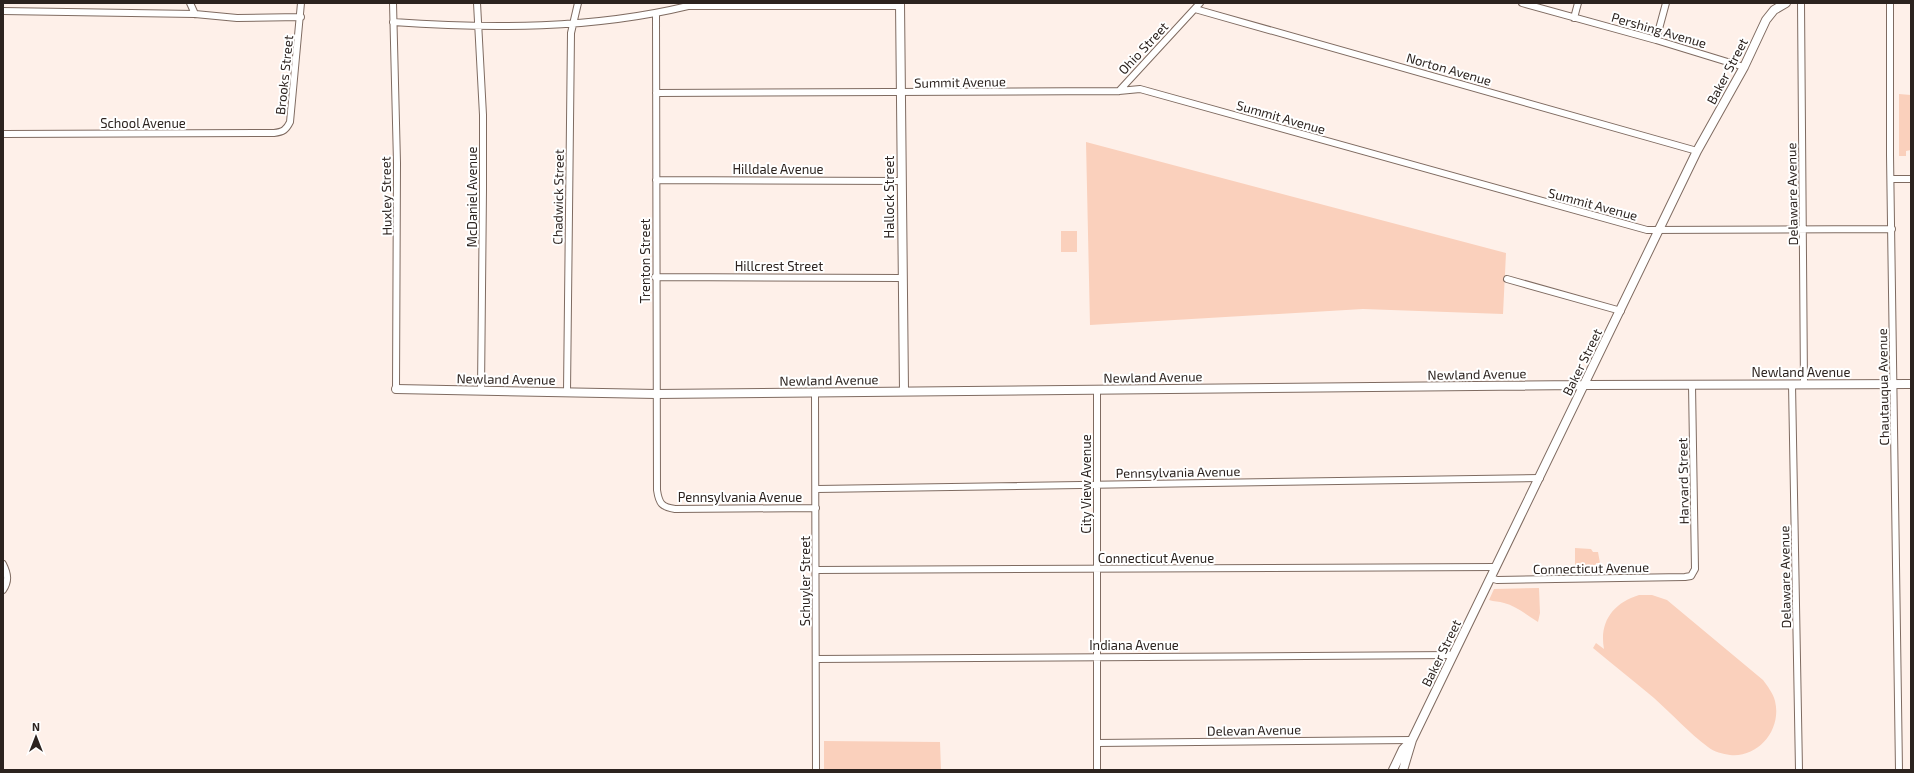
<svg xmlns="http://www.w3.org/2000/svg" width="1914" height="773" font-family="'Exo 2',sans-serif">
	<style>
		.green { fill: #fad0bc }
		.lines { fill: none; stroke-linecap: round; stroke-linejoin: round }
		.street-casing { stroke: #7f6b61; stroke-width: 8 }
		.secondary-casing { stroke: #7f6b61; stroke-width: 10 }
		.street { stroke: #fff; stroke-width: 6 }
		.secondary { stroke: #fff; stroke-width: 8 }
		.labels { text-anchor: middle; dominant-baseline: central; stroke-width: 4; stroke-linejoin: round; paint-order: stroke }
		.street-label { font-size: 13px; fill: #2c231f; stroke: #fff }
	</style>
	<rect width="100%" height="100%" fill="#fef0e9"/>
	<path class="green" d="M1899,94L1911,95V150L1906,151V156H1899Z
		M1086,142L1506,253L1503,314L1363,309L1090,325Z
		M1061,231H1077V252H1061Z
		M1575,548L1591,549L1593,552H1598L1600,563H1596V570L1575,571Z
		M1539,588L1540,613L1538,622C1527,615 1516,606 1504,603C1499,601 1494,602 1489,600L1494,589Z
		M1639,595H1652L1667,600L1763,680C1768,687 1773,693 1775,701C1782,729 1759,758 1730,755C1723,754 1714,752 1708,747C1689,733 1672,714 1654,698C1634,681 1613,665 1593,648L1596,643L1604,649C1599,622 1613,603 1639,595Z
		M824,741L940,742L941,770H824Z"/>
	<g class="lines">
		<defs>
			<path id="street" d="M190,3L195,14
				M393,3L397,163L396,389
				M477,3L483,115V189L481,390
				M1522,3L1656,40L1744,67
				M1801,3L1804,384
				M1890,3V155L1899,770
				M1195,9L1697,151
				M3,11L195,14L237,18L301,17
				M656,14L657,490C659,504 662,507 675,509L816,508
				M1574,18L1578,3
				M393,22C491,29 593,29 688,6H900
				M1656,40L1666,3
				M1119,91L1200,3
				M656,93L1119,91L1140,89L1647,230L1892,229
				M3,134L274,133C283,132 286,130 290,122L301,3
				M1891,179H1911
				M656,180L901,181
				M655,277L902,278
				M1507,279L1621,311
				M1792,384L1799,770
				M1097,389V770
				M567,392L571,33L578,3
				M815,393L816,770
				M817,489L1540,478
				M3,564C8,574 9,581 3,590
				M816,570L1496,567
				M1490,578L1497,580L1685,577L1691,576L1695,569L1692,385
				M816,659L1453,655
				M1097,743L1412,740"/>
			<path id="secondary" d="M900,3L904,391
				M396,389L656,394L1585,385L1911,384
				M1393,770L1403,749L1410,742
				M1403,770L1412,740L1697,151L1744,67L1766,20L1774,10L1786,3"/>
		</defs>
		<use href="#street" class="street-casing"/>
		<use href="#secondary" class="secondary-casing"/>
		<use href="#street" class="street"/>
		<use href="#secondary" class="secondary"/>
	</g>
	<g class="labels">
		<g class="street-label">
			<text transform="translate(1659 30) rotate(16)">Pershing Avenue</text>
			<text transform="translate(1143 48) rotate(-47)">Ohio Street</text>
			<text transform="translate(1449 69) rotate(16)">Norton Avenue</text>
			<text transform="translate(1727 71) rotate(-62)">Baker Street</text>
			<text transform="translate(284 75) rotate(-84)">Brooks Street</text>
			<text transform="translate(960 82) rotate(-1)">Summit Avenue</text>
			<text transform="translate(1281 117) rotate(16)">Summit Avenue</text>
			<text x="143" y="123">School Avenue</text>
			<text x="778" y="169">Hilldale Avenue</text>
			<text transform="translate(1792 194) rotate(-91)">Delaware Avenue</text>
			<text transform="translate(386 196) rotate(-91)">Huxley Street</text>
			<text transform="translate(472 197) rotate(-90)">McDaniel Avenue</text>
			<text transform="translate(558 197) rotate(-89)">Chadwick Street</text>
			<text transform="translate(889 197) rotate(-90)">Hallock Street</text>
			<text transform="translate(1593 204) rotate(15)">Summit Avenue</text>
			<text transform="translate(645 261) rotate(-90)">Trenton Street</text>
			<text x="779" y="266">Hillcrest Street</text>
			<text transform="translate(1582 362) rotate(-64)">Baker Street</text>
			<text x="1801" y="372">Newland Avenue</text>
			<text transform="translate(1477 374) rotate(-1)">Newland Avenue</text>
			<text transform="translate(1153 377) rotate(-1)">Newland Avenue</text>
			<text transform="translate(506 379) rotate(1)">Newland Avenue</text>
			<text transform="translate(829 380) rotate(-1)">Newland Avenue</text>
			<text transform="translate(1883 387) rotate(-91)">Chautauqua Avenue</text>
			<text transform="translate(1178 472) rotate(-1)">Pennsylvania Avenue</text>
			<text transform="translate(1683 481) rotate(-91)">Harvard Street</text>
			<text transform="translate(1086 484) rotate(-90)">City View Avenue</text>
			<text x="740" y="497">Pennsylvania Avenue</text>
			<text x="1156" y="558">Connecticut Avenue</text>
			<text transform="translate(1591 568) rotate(-1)">Connecticut Avenue</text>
			<text transform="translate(1785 577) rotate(-91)">Delaware Avenue</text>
			<text transform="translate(805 581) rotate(-90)">Schuyler Street</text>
			<text x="1134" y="645">Indiana Avenue</text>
			<text transform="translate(1441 653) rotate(-64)">Baker Street</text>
			<text transform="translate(1254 730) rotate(-1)">Delevan Avenue</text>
		</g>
	</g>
	<rect width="1914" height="773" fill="none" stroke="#2c231f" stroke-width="8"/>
	<g transform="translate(36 737)" stroke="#ffffff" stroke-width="3" paint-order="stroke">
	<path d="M0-3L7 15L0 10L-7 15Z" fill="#2c231f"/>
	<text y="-6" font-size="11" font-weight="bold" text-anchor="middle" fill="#2c231f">N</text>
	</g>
</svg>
